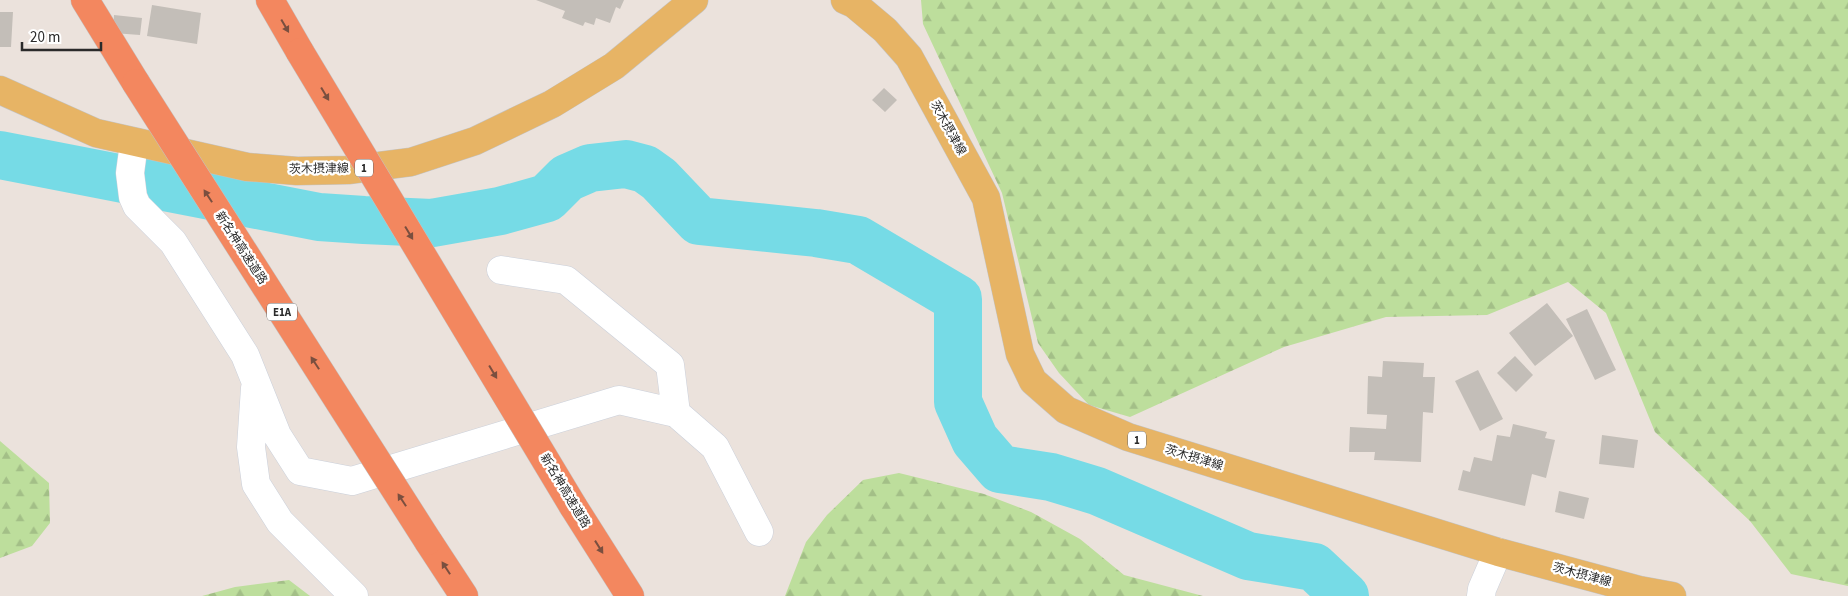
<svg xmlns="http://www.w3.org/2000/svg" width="1848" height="596" font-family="'Source Sans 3','Noto Sans JP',sans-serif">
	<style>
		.forest { fill: url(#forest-firs) }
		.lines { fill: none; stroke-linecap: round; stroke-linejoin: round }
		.river { stroke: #76dbe6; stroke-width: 48 }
		.building { fill: #c3beb8 }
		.street-casing { stroke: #cbd0da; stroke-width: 29 }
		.primary-casing { stroke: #c3c3c3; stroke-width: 29 }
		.highway-casing { stroke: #c3c3c3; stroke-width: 29 }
		.street { stroke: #fff; stroke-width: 28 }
		.primary { stroke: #e7b465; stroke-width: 28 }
		.highway { stroke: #f3875f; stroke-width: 28 }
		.highway-bridge-casing { stroke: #c3c3c3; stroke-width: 29; stroke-linecap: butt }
		.highway-bridge { stroke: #f3875f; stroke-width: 28 }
		.oneway { fill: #7a4f3f }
		.labels { text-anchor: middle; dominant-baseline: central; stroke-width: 4.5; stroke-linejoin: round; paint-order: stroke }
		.shield { fill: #fff; stroke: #6a6a6a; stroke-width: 1 }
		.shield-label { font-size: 11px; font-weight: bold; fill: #2a2a2a }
		.street-label { font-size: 12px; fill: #2a2a2a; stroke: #fff }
	</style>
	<defs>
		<pattern id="forest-firs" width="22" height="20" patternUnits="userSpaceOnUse" patternTransform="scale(1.25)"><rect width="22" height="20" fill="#bdde9c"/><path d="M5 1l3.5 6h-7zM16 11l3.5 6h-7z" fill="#a3bf87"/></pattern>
	</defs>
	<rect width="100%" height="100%" fill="#ebe2dc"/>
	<path class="forest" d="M921,0H1848V586L1791,574L1750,521L1655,432L1606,313L1568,282L1487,315L1386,317L1284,347L1130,417L1089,405L1059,373L1038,343L1002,193L923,24Z
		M0,441L49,483L50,523L32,546L0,558Z
		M899,473L984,494L1031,512L1080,539L1124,575L1203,596H785L806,542L827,515L863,480Z
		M289,580L310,596H202L235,587Z"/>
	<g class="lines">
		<path class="river" d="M0,155L319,217L364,220L432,223L500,211L547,198L567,178L590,168L626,164L645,169L659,179L699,221L816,233L858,240L958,299V402L975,440L1000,469L1051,477L1097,491L1248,556L1314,567L1345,596"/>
	</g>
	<path class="building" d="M536,0H624L620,9L616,7L610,23L596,18L594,25L585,22L583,26L562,18L565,11Z
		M152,5L201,13L197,44L147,36Z
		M0,12H13L11,47H0Z
		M114,15L142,18L140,35L113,33Z
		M884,88L897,100L885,112L872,100Z
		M1547,303L1573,336L1535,366L1509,333Z
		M1587,309L1616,370L1595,380L1566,319Z
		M1515,356L1533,375L1516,392L1497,373Z
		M1383,361L1424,363L1423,377H1435L1433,413L1423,412L1421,462L1374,460L1375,452H1349L1350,427L1386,429L1387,415L1367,414L1368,376L1382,377Z
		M1478,370L1503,419L1480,431L1455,381Z
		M1513,424L1547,432L1545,438L1555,440L1546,478L1532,474L1525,506L1458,490L1463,470L1470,472L1474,457L1492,461L1497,435L1510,437Z
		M1602,435L1638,440L1634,468L1599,464Z
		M1559,491L1589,498L1584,519L1555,512Z"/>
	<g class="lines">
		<defs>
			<path id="street" d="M134,143L130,173L133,197L137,206L173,242L245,355L277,435L300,471L352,481L619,400L676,413L715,447L759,532
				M501,270L566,280L670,365L676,413
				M255,388L251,447L256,484L280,522L354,596
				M1481,596L1482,589L1498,552"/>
			<path id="primary" d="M845,0L854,4L885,30L909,57L986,198L1020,354L1033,381L1066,410L1128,437L1498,552L1639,590L1672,596
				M0,90L96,133L247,167L297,171L348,170L411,162L475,141L552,104L614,66L694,0"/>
			<path id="highway" d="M85,0L136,83
				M270,0L300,52
				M573,506L630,596
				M428,541L464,596"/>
		</defs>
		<use href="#street" class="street-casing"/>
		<use href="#primary" class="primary-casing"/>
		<use href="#highway" class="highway-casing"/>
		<use href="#street" class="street"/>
		<use href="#primary" class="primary"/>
		<use href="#highway" class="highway"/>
		<defs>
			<path id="highway-bridge" d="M300,52L573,506
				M136,83L428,541"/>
		</defs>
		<use href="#highway-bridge" class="highway-bridge-casing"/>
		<use href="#highway-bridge" class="highway-bridge"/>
	</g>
	<defs><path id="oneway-solid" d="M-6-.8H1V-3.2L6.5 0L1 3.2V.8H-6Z" transform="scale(1.25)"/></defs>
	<g class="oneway">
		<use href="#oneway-solid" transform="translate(285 26) rotate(60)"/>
		<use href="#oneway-solid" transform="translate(325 94) rotate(59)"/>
		<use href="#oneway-solid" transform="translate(208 196) rotate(-123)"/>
		<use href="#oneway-solid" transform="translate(409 233) rotate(59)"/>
		<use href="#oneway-solid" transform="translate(315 363) rotate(-123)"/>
		<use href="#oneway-solid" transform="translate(493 372) rotate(59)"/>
		<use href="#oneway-solid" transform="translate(402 500) rotate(-123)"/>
		<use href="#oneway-solid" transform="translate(599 547) rotate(58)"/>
		<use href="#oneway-solid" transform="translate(446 568) rotate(-123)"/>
	</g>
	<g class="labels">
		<g class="shield">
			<rect x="355" y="159.5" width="18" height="17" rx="4"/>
			<rect x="267" y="303.5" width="30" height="17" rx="4"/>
			<rect x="1128" y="431.5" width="18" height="17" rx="4"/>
		</g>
		<g class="shield-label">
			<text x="364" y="168">1</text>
			<text x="282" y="312">E1A</text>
			<text x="1137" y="440">1</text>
		</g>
		<g class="street-label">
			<text transform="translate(948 128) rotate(61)">茨木摂津線</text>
			<text transform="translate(319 169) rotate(-1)">茨木摂津線</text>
			<text transform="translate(241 248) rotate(57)">新名神高速道路</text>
			<text transform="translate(1194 458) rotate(17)">茨木摂津線</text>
			<text transform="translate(565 491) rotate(59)">新名神高速道路</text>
			<text transform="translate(1582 575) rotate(15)">茨木摂津線</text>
		</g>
	</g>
	<path d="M22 42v8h79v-8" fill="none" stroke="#2a2a2a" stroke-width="2.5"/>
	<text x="30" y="42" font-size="15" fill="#2a2a2a" stroke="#ffffff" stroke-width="4" paint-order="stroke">20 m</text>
</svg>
